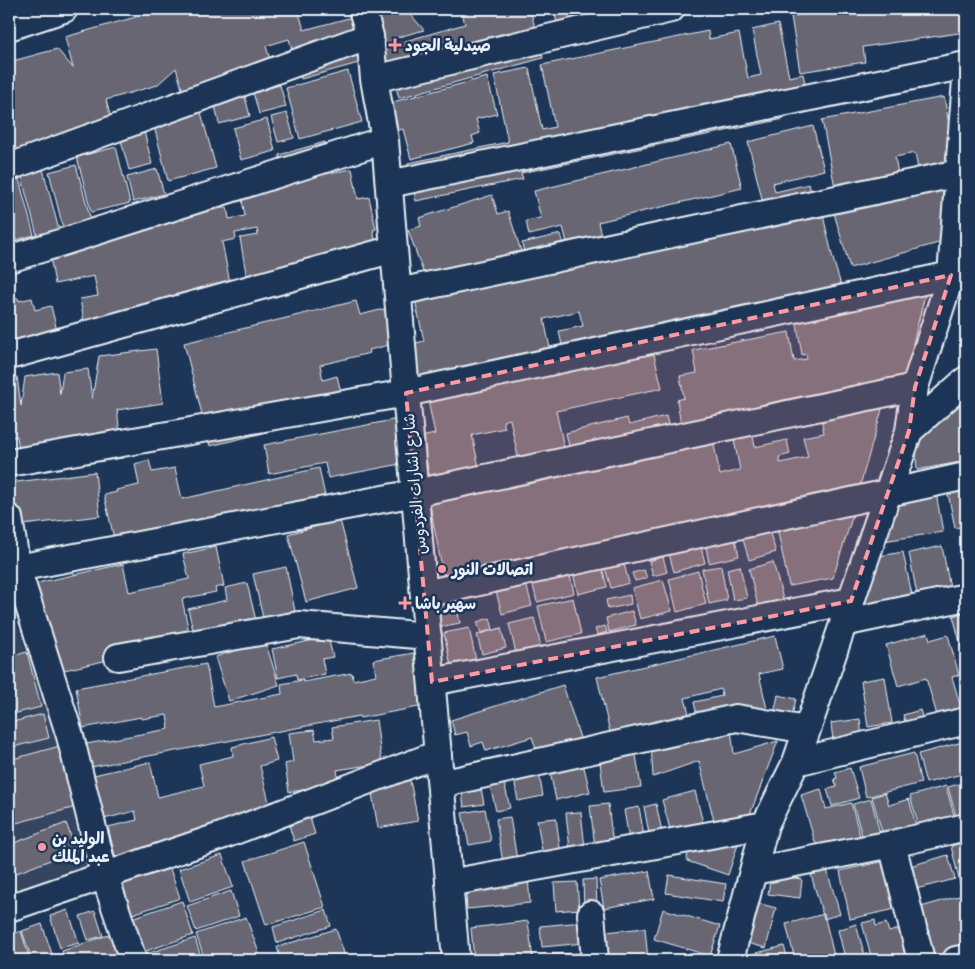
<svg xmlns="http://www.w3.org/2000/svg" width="975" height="969" font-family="'Patrick Hand','Playpen Sans Arabic',sans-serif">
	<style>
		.built { fill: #34445f }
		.building { fill: #686672; stroke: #e8f1f8 }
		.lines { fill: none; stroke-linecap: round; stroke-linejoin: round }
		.minor-casing { stroke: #e8f1f8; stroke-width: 30 }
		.minor { stroke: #1d3557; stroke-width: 26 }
		.marked { fill: #ff9aa2; fill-opacity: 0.2; stroke: #ff9aa2; stroke-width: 4; stroke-dasharray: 10 6; stroke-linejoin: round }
		.poi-dot { fill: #ff9aa2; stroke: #1d3557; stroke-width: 2 }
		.labels { text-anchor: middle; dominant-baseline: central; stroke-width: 5; stroke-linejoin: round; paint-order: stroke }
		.poi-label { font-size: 16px; font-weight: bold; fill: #e8f1f8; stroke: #1d3557; text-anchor: start }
		.street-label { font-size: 16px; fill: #e8f1f8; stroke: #1d3557 }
	</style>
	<rect width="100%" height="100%" fill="#1d3557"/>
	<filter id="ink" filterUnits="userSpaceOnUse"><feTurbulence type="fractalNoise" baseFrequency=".02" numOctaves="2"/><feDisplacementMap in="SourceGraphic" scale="10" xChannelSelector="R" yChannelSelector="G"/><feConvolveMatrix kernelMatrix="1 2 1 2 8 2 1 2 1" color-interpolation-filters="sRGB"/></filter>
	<g filter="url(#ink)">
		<path class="built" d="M9,603L104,864L9,900Z"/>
		<path class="building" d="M164,9H298L304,30L382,9H406L424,30L395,38L384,47L465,24L461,9H530L543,58L399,98L391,69L373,59L301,79L289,39L266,46L276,81L187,106L176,68L157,85L106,100L117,141L9,171V62L57,49L73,68L65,37Z
			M554,9H628L561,43Z
			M729,9H763L730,15Z
			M839,9H966V32L863,47L865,62L800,72L791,16Z
			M778,24L789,77L803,74L810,107L783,113L784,119L521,173L523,179L416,201L408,163L508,142L494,75L529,68L542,130L555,127L542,65L708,31L709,39L739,33L748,78L761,75L752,30Z
			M348,71L362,122L300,139L286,88Z
			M487,77L497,114L476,119L480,133L472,136L474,143L411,159L403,129L396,131L389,103Z
			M280,85L286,107L259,114L253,92Z
			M244,93L250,116L219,124L214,101Z
			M944,97L959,178L921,185L915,153L895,157L901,191L838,203L822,120Z
			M199,105L216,168L168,181L152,118Z
			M287,113L294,138L278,142L271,117Z
			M267,119L275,151L241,160L233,128Z
			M813,126L824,170L773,183L775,192L809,184L815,207L767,219L748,142Z
			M143,127L152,164L129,170L119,133Z
			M325,142L332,167L285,179L279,155Z
			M731,144L742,188L598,222L605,254L572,262L563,227L529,235L526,221L541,218L534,191Z
			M116,147L130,203L91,212L77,157Z
			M76,165L91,221L63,228L49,172Z
			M43,169L59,230L37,235L21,175Z
			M157,169L164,194L133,202L127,177Z
			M352,169L358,199L369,197L376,229L373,230L378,254L247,279L240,238L258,235L257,229L235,233L236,239L222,242L232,293L84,322L80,299L98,296L94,276L55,284L48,245L227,207L229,219L245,216L240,190Z
			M19,179L34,235L9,242V182Z
			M941,183L956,238L850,268L834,213Z
			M492,195L498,214L508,211L526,266L432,297L408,230L421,226L419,218Z
			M822,211L833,259L841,285L676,324L564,355L559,331L583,326L579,311L544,319L551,353L420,382L412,344L424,341L415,300Z
			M561,234L568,262L528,272L522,243Z
			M925,295L913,343L910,370L905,380L682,432L677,400L684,398L680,376L697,373L693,350L789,332L794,361L807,359L806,354L802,355L796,319Z
			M18,298L19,301L32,298L35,310L51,306L58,335L9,347V300Z
			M356,301L360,315L396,306L393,344L369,350L370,353L320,365L323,380L337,376L346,413L210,446L184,343Z
			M652,346L662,388L556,411L564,447L518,457L510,419L503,421L505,428L472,435L480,472L431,483L421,437L435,434L427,396Z
			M156,349L163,403L117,410L123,458L22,472L17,436L9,438V378L17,377L21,406L25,377L57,372L60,394L63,372L88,369L92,399L99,356Z
			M885,399L857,496L445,584L429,500L713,440L720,475L740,470L733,435L752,431L755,447L787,440L790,454L779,457L780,463L808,457L803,437L824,433L820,413Z
			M966,401V461L917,470L915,438Z
			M666,416L672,440L573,464L566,433L627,418L629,425Z
			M403,418L411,462L328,478L325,463L269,474L264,445Z
			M149,460L152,472L175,468L182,499L319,468L329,515L119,560L104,495L117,492L116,490L139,485L135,464Z
			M95,472L100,516L14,526L9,536V483Z
			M966,485V526L955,528L947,488Z
			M936,493L943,532L883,541L898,500Z
			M856,505L833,578L789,586L776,523Z
			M340,520L358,588L306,602L288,534Z
			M766,521L776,552L749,560L740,529Z
			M733,531L739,556L709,563L704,537Z
			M698,535L705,563L674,572L666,543Z
			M942,546L950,588L917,595L909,553Z
			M216,547L224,586L215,588L216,592L182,599L191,641L47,674L28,585L123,564L129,592L189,579L183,554Z
			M621,552L629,583L611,588L602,558Z
			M903,552L912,595L855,606L873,557Z
			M663,557L667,572L653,576L649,561Z
			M600,558L607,587L578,594L571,565Z
			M773,562L783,599L758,606L749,569Z
			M567,564L574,593L537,602L530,573Z
			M721,566L727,600L709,604L702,569Z
			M740,566L747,598L733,600L727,569Z
			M286,567L295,611L263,618L253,574Z
			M644,570L647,578L635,581L632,573Z
			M698,571L706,604L677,612L669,579Z
			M524,576L532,606L502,614L494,584Z
			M663,580L672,611L640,619L632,588Z
			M247,583L258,629L196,643L188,609L227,600L225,588Z
			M454,594L460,623L440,627L433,598Z
			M630,595L631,604L608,609L606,600Z
			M573,598L581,634L546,642L538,606Z
			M632,611L636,625L609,632L606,618Z
			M966,612V657H964L953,616Z
			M490,618L493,629L481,633L477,622Z
			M534,618L541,647L516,653L509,624Z
			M605,626L607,632L597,635L595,629Z
			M469,628L477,665L452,671L444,633Z
			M501,628L506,648L482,654L477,635Z
			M928,633L930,640L948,635L959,675L952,677L961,708L937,715L926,678L898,686L886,645Z
			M775,636L783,669L759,674L767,709L699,725L694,702L722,696L721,689L685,698L691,722L612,741L597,677Z
			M328,637L333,657L322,659L325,674L297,680L296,674L278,678L272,649Z
			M265,641L279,685L229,701L215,657Z
			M27,652L41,707L9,715V657Z
			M414,653L424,706L360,718L359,716L91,767L86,744L169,729L167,715L141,719V717L83,728L76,688L206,664L214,707L282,694L281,684L303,680V682L352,673L353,680L376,675L373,660Z
			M885,677L892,723L868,727L861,681Z
			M563,685L581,741L538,755L532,737L486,751L483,742L471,746L467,732L455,735L451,720Z
			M778,695L796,699L790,724L773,719Z
			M920,710L925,726L908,731L903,715Z
			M43,714L49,738L9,748V723Z
			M860,719L863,747L834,750L831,723Z
			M376,720L382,763L337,770L339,785L289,792L285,764L293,762L289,733L314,730L316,740L334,738L332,727Z
			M731,729L734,754L778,741L747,822L715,825L699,761L653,777L651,744Z
			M271,737L277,761L260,766L270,806L250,811L251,816L116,860L108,827L137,820L135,811L104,819L94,775L150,762L158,797L204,786L199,764L233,756L232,747Z
			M966,741V773L926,783L918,754Z
			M60,746L76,807L9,825V760Z
			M635,749L641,787L604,792L599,755Z
			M914,753L921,783L866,797L859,767Z
			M582,759L590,792L556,800L549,767Z
			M538,768L543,796L518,801L513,773Z
			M850,768L859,798L832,806L827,789L837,787L834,779L837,778L835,772Z
			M503,778L510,808L496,811L489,781Z
			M410,780L418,821L378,828L371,788Z
			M966,782V821L958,824L948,787Z
			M480,783L484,804L464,807L461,786Z
			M946,786L956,823L921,833L910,796Z
			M821,789L826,809L851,803L863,847L820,859L801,795Z
			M695,791L704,827L672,836L662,800Z
			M885,793L889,805L909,799L918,833L885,842L872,797Z
			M871,799L882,841L865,846L853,804Z
			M608,804L613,845L595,847L590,806Z
			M656,804L664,841L651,844L644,807Z
			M639,807L645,842L630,845L624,810Z
			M307,809L315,834L294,841L286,816Z
			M485,809L491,841L469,845L462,813Z
			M581,812L585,848L570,850L566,813Z
			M510,817L517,860L503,863L496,819Z
			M556,818L561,855L543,857L537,820Z
			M66,823L76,850L9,876V845Z
			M739,841L728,875L687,861L688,848Z
			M304,842L325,907L266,925L245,861Z
			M966,842V891L962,892L951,846Z
			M222,855L233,887L190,902L179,869Z
			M948,855L955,879L916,889L910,866Z
			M889,860L900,908L850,919L840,871Z
			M168,863L180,898L127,916L115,881Z
			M827,870L840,914L824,919L811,875Z
			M649,871L654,899L604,908L599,880Z
			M771,874L802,879L800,898L768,894Z
			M669,875L726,884L723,902L666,893Z
			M528,877L530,903L467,909L465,883Z
			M596,879L597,908H584L583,880Z
			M577,882L579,909L556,911L554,883Z
			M231,891L239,916L196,931L187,906Z
			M966,894V960H935L921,907Z
			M182,901L193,935L143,952L132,918Z
			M757,903L776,908L766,948L747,943Z
			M663,909L720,926L710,956L654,939Z
			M68,910L79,943L60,948L50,916Z
			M326,910L331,926L277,943L273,927Z
			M95,911L103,936L88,940L80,916Z
			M824,914L835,960H795L786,924Z
			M246,917L259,953L239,960H205L196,934Z
			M875,920L876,926L886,923L889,932L905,927L914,960H872L862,923Z
			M528,921L533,960H474L471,928Z
			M583,922L585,943L542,947L540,926Z
			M42,924L54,960H32L22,931Z
			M856,924L866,960H833L832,957L844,954L838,930Z
			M645,928L648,960H599L596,933Z
			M336,929L346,959L281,960L277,947Z
			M21,931L30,960H9V935Z
			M111,934L120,960H65L62,951Z
			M195,938L202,960H148L146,954Z
			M784,946L788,960H738L737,958Z
			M585,953V960H549L548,954Z
			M670,956L691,960H669Z"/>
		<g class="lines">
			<defs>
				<path id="minor" d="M362,9L370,36L374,79L385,140L406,393L456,960
					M9,27L64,9
					M374,79L671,9
					M9,167L370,36
					M389,184L966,65
					M9,259L385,140
					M398,292L959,173
					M9,356L394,249
					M909,431L966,380
					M9,463L406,393L951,275
					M9,518L17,568L70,736L105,877L133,960
					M17,568L415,493L915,387
					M424,594L966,476
					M843,623L966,597
					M118,657L299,625L428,636
					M432,682L851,601
					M796,762L966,721
					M441,784L736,718L807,730
					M892,844L921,960
					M754,871L892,844L966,827
					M449,883L765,825
					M9,908L224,835L438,754
					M591,914L595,960
					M730,960L765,825L796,762L909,431L915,387L951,275L966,80
					M956,960L966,958"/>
			</defs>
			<use href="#minor" class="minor-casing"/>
			<use href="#minor" class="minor"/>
		</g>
	</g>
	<path class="marked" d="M951,275L915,387L909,431L851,601L432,682L406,393Z"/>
	<g class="poi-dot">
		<path d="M392.5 37.5h5v5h5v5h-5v5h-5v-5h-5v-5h5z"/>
		<circle cx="442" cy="569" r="5"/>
		<path d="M402.5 595.5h5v5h5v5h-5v5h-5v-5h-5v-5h5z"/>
		<circle cx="42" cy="847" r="5"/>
	</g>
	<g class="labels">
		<g class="poi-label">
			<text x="405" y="45">صيدلية الجود</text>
			<text x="452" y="569">اتصالات النور</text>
			<text x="415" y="603">سهير باشا</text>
			<text x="52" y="838">الوليد بن<tspan x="52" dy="18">عبد الملك</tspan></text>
		</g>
		<g class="street-label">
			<text transform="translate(414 484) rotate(-95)">شارع اشارات الفردوس</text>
		</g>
	</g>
	<rect width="975" height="969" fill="none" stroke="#1d3557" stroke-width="30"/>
	<rect x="15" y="15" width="945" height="939" fill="none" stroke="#e8f1f8" stroke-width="2" filter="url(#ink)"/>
</svg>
